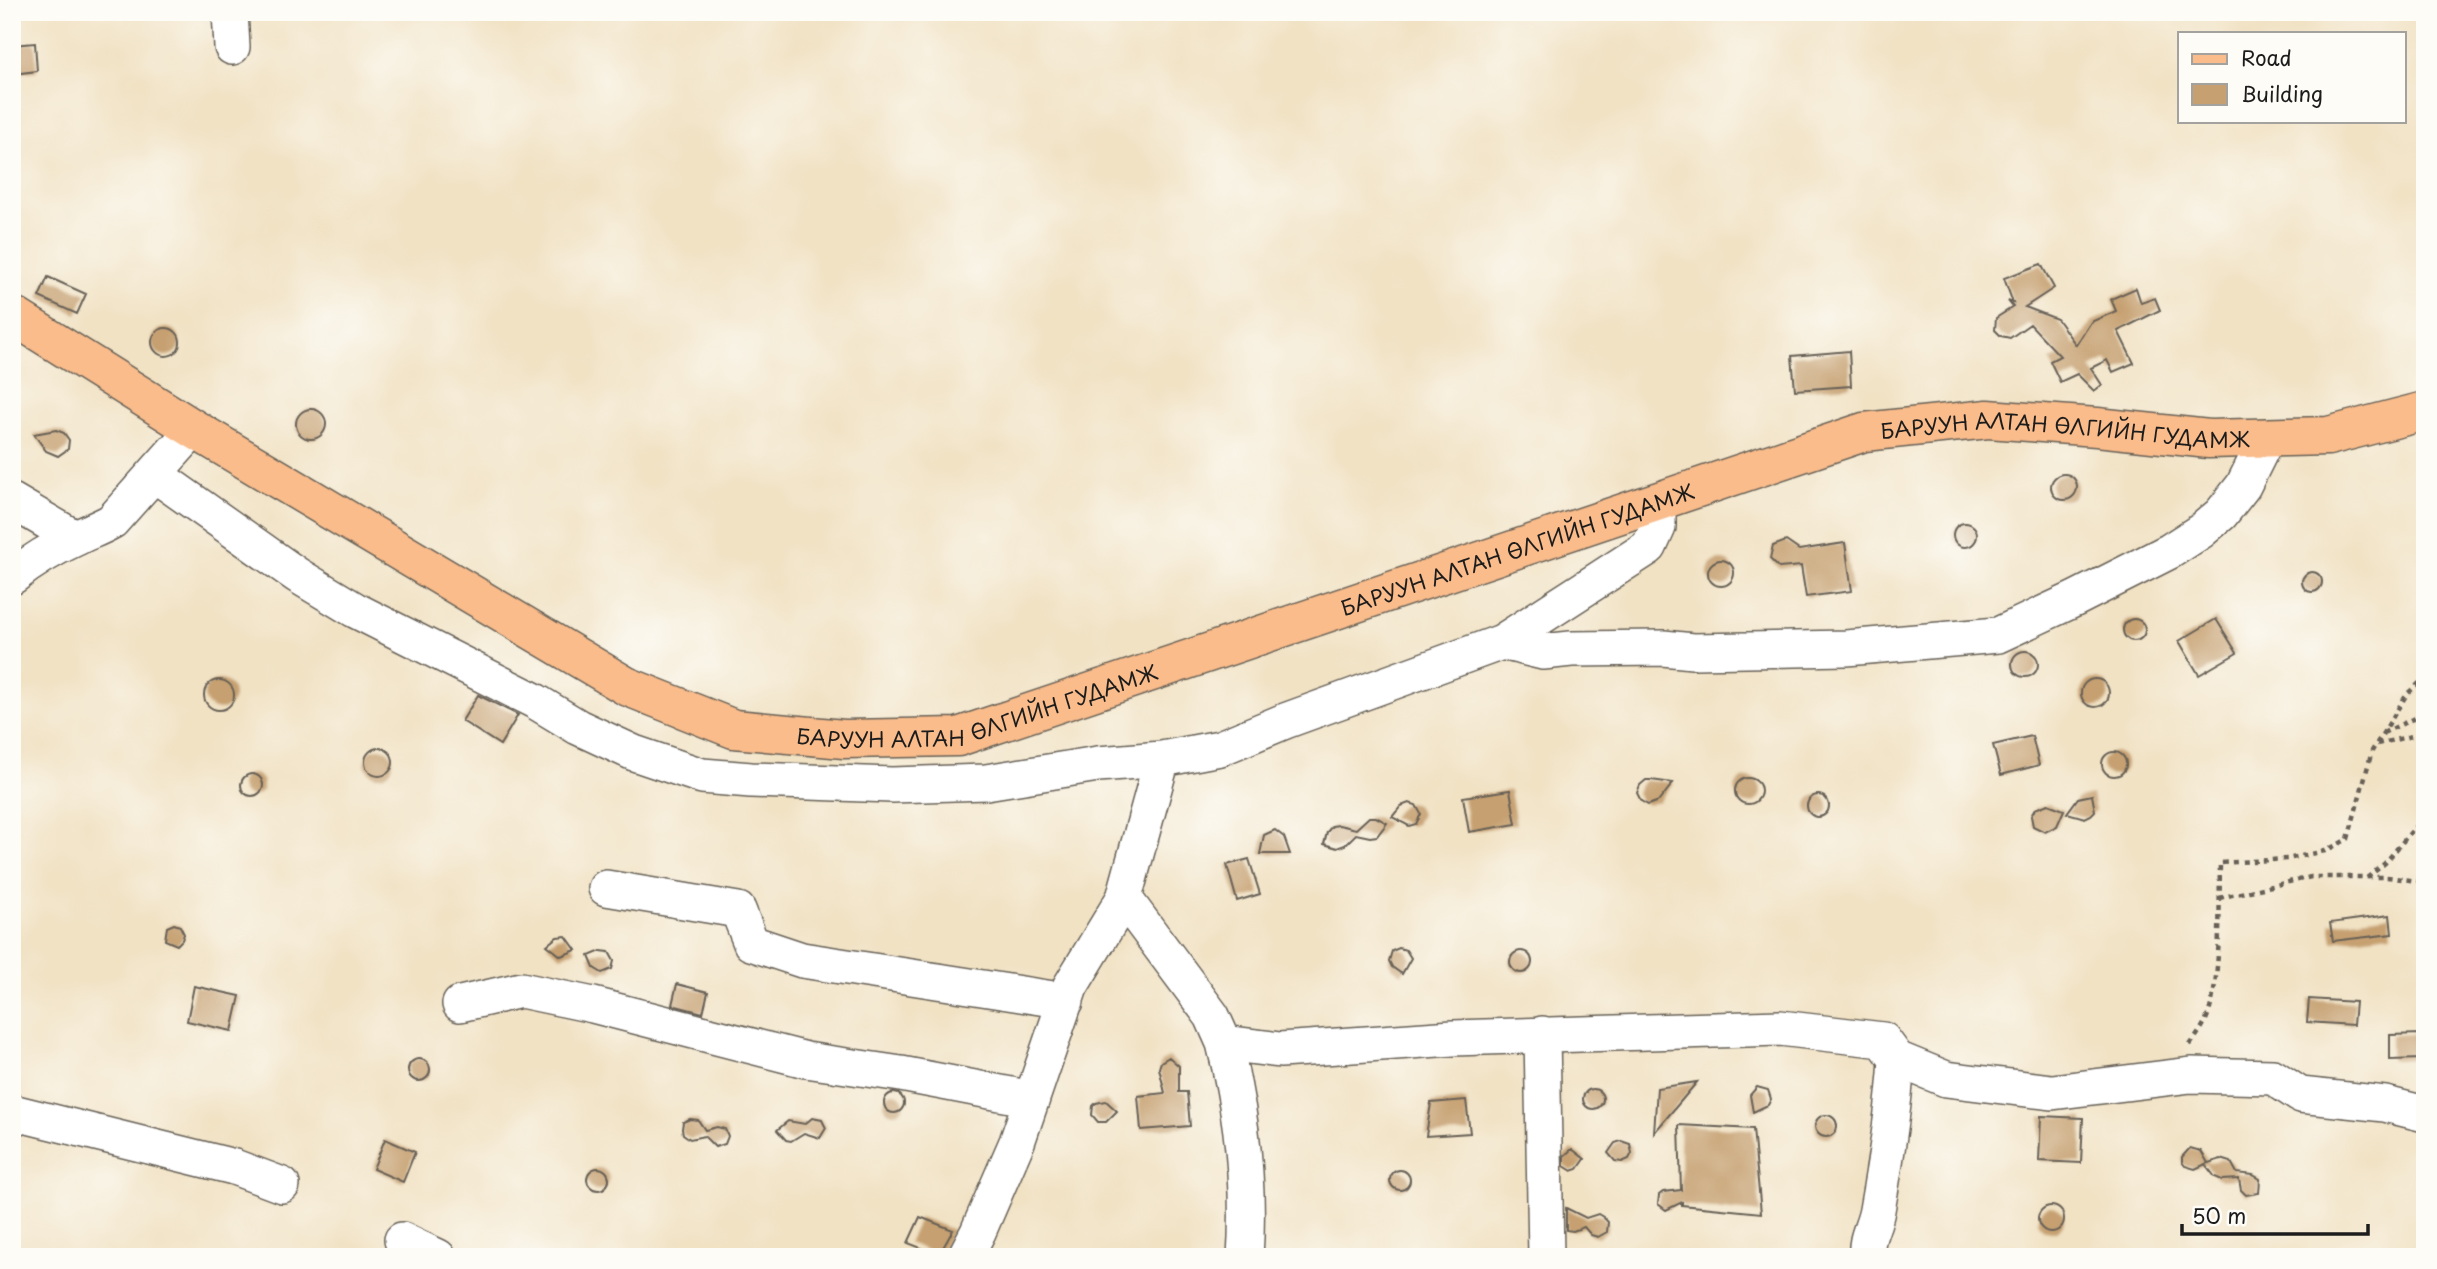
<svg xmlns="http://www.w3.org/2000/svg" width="2437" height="1269" font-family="'Playpen Sans',sans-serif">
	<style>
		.building { fill: #c6a071 }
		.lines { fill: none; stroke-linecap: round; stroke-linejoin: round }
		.minor-casing { stroke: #676157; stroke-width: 38 }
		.major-casing { stroke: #676157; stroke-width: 41 }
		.path { stroke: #676157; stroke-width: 4.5; stroke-dasharray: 5 5; stroke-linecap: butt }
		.minor { stroke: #fff; stroke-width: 35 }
		.major { stroke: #fabc8b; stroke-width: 38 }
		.labels { text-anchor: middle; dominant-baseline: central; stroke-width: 5; stroke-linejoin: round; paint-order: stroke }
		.street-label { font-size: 21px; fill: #1c1c1c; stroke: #fdfcf7 }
	</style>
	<rect width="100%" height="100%" fill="#fdfcf7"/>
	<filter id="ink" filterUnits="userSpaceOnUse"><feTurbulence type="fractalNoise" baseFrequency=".0143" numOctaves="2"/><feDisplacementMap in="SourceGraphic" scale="14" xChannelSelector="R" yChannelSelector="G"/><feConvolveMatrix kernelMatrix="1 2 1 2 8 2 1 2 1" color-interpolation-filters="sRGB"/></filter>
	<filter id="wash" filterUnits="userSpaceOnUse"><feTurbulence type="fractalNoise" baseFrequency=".00686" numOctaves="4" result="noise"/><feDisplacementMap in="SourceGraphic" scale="28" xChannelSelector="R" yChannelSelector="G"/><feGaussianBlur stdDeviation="1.57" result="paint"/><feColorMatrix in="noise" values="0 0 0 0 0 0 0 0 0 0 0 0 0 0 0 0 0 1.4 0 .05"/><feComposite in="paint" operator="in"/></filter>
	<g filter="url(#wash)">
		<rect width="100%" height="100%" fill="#f1e2c4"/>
		<g id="blocks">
			<path class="building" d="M35,43L37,71L12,74V45Z
				M2041,264L2054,288L2025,307L2057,319L2076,345L2091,322L2116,311L2111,299L2136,288L2141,303L2155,298L2160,310L2118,331L2134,363L2113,372L2107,360L2091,368L2102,385L2094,391L2077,374L2060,382L2050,361L2060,356L2030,324L2010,338L2001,336L1995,330L1996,318L2013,307L2008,301L2013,303L2004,278Z
				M48,277L86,294L77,314L39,297Z
				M152 342a14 14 0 1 1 28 0a14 14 0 1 1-28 0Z
				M1849,351L1851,386L1795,390L1792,356Z
				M296 424a15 15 0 1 1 30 0a15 15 0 1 1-30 0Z
				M56,430L64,433L69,440L68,449L58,456L46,451L34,434Z
				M2051 487a13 13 0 1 1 26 0a13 13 0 1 1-26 0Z
				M1953 535a12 12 0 1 1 24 0a12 12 0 1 1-24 0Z
				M1786,541L1799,550L1845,543L1852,591L1806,597L1801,566L1779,568L1770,559L1773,546Z
				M1708 573a13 13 0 1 1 26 0a13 13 0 1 1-26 0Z
				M2302 582a10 10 0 1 1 20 0a10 10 0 1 1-20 0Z
				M2216,619L2237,653L2199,675L2179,641Z
				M2123 630a11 11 0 1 1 22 0a11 11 0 1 1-22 0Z
				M2012 664a13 13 0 1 1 26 0a13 13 0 1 1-26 0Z
				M2081 693a14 14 0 1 1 28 0a14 14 0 1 1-28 0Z
				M204 695a15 15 0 1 1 30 0a15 15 0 1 1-30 0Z
				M478,695L518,715L500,745L462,721Z
				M2032,736L2039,765L2001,775L1993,745Z
				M365 762a14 14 0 1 1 28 0a14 14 0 1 1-28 0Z
				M2102 764a12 12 0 1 1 24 0a12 12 0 1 1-24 0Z
				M241 785a11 11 0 1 1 22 0a11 11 0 1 1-22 0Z
				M1735 791a13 13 0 1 1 26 0a13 13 0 1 1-26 0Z
				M1646,780H1651L1673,783L1659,801L1648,805L1641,801L1637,793L1640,785Z
				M1510,790L1516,824L1469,832L1463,797Z
				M1807 806a11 11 0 1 1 22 0a11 11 0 1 1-22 0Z
				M2092,795L2095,811L2091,815L2085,818L2067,813L2078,798Z
				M1409,803L1416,805L1421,814L1416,824L1409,826L1392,817L1401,806Z
				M2048,804L2064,810L2057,826L2045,832L2033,826L2031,816L2035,809Z
				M1369,817H1376L1387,823L1377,836L1370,837L1356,834L1345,845L1337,848L1324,844L1327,832L1332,826L1339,825L1356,829Z
				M1275,830L1284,837L1290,854H1260L1264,835Z
				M1249,859L1260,894L1237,901L1227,865Z
				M2390,915L2392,934L2333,941L2330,923Z
				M174,924L180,926L184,934L182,940L177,945L165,940L167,927Z
				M566,936L576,950L561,956L547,945L557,937Z
				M1399,948L1406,950L1411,958L1402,974L1392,967L1389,961L1392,951Z
				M1510 962a11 11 0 1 1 22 0a11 11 0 1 1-22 0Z
				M601,951L609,952L614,961L612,969L602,973L594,968L589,956Z
				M677,984L708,992L703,1013L672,1005Z
				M194,986L240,996L232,1031L187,1021Z
				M2309,999L2355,1002L2353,1025L2307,1022Z
				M2421,1034L2422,1059L2390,1060V1035Z
				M1169,1057L1179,1066V1092H1187L1190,1126L1141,1130L1138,1096L1165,1093L1159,1068L1161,1062Z
				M408 1070a11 11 0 1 1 22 0a11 11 0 1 1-22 0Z
				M1697,1082L1654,1133L1657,1088Z
				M1757,1087L1768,1090L1771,1099L1768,1105L1753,1112L1750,1095Z
				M1583 1099a10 10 0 1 1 20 0a10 10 0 1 1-20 0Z
				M884 1103a10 10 0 1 1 20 0a10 10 0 1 1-20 0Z
				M1466,1100L1470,1133L1426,1136L1431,1103Z
				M1106,1101L1117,1111L1106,1122H1098L1092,1115L1093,1106L1096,1103Z
				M1815 1126a11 11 0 1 1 22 0a11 11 0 1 1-22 0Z
				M2041,1116L2083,1118L2081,1163L2039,1161Z
				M812,1118L822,1120L826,1128L820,1138L804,1133L791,1141L786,1140L777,1130L788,1121L805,1124Z
				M690,1119L698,1120L705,1130L717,1127L725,1129L728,1136L725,1144L715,1147L704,1136L690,1139L683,1134L682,1129L683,1122Z
				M1679,1125L1753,1129L1761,1213L1682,1205V1202L1666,1210L1658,1204L1659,1195L1663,1192L1681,1190Z
				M385,1139L415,1152L403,1182L373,1169Z
				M1621,1141L1630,1144L1632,1153L1629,1159L1622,1162L1615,1161L1608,1153L1615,1143Z
				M2190,1148L2201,1151L2208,1163L2195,1169L2185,1166L2182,1162V1157Z
				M1572,1149L1585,1159L1578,1169L1572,1171L1564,1166V1156Z
				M2221,1159L2231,1162L2237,1173L2253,1175L2260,1179L2259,1193L2246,1195L2241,1190L2239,1179L2222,1180L2215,1177L2205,1164Z
				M587 1179a11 11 0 1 1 22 0a11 11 0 1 1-22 0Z
				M1390 1180a10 10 0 1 1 20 0a10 10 0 1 1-20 0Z
				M2038 1219a13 13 0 1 1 26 0a13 13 0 1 1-26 0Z
				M1566,1208L1586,1218L1598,1214L1603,1217L1608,1222L1607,1232L1598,1237L1591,1235L1584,1227L1573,1231L1566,1230Z
				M920,1217L953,1230L939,1255L908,1243Z"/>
		</g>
	</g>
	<g filter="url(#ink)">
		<use href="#blocks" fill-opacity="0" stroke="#676157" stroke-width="2"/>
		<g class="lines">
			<defs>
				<path id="minor" d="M230,12L232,47
					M154,474L297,575L355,610L535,701L578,727L634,753L702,776L751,780L892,785L986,782L1098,764L1162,759L1220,748L1285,721L1502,642L1649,547L1658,527V502
					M12,501L75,538
					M12,577C31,562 54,548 76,538C88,532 100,528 112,521L194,429
					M1502,642L1543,652L1571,649L1663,648L1693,651L1846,648L1998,635L2075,599L2170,551L2201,531L2221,514L2243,486L2267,438
					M606,888L738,910L751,943L802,960L1066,1001
					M1124,898L1212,1016L1224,1043L1280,1050L1453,1038L1780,1028L1883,1040L1897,1059L1946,1079L2052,1092L2191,1075L2273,1077L2300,1095L2385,1104L2425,1114
					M460,1004L521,990L593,1005L806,1060L901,1074L1032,1099
					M1542,1034L1546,1257
					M1224,1043C1242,1114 1250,1184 1245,1257
					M12,1112L234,1167L282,1185
					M402,1240L438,1257
					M965,1257L978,1232L1017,1142L1070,987L1124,898L1162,759
					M1867,1257C1865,1237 1874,1228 1877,1210C1886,1160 1894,1110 1897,1059"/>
				<g id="major">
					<path id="s1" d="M12,315L194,429L626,686L734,729L844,739L958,737L1864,432L1988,419L2097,427L2209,439L2328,436L2425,411"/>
				</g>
			</defs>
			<use href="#minor" class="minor-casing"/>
			<use href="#major" class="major-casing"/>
			<path class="path" d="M2383,733L2425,713
				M2377,744L2425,733
				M2367,878L2385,863L2425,815
				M2219,898L2311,877H2387L2425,882
				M2190,1045C2195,1038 2201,1030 2205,1022C2222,988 2219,903 2220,863L2287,859L2325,851L2348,839L2372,751L2407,694L2425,678"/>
			<use href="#minor" class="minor"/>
			<use href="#major" class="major"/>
		</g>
	</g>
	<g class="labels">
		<g class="street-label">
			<text stroke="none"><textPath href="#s1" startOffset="2216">БАРУУН АЛТАН ӨЛГИЙН ГУДАМЖ</textPath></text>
			<text stroke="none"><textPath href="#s1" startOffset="1648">БАРУУН АЛТАН ӨЛГИЙН ГУДАМЖ</textPath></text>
			<text stroke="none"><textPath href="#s1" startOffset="1082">БАРУУН АЛТАН ӨЛГИЙН ГУДАМЖ</textPath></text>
		</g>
	</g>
	<rect width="2437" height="1269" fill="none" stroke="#fdfcf7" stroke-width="42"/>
	<rect x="2178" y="32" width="228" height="91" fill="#fdfcf7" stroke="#a3a29f" stroke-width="2"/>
	<rect x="2192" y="54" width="35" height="10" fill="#fabc8b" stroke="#a3a29f" stroke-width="2"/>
	<text x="2241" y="66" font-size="21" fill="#1c1c1c">Road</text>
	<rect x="2192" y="84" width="35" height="21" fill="#c6a071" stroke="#a3a29f" stroke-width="2"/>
	<text x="2241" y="102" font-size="21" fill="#1c1c1c">Building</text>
	<path d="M2182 1224v10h186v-10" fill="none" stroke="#1c1c1c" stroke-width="3.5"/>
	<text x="2192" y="1224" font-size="21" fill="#1c1c1c" stroke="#fdfcf7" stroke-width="5" paint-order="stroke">50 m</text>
</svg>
